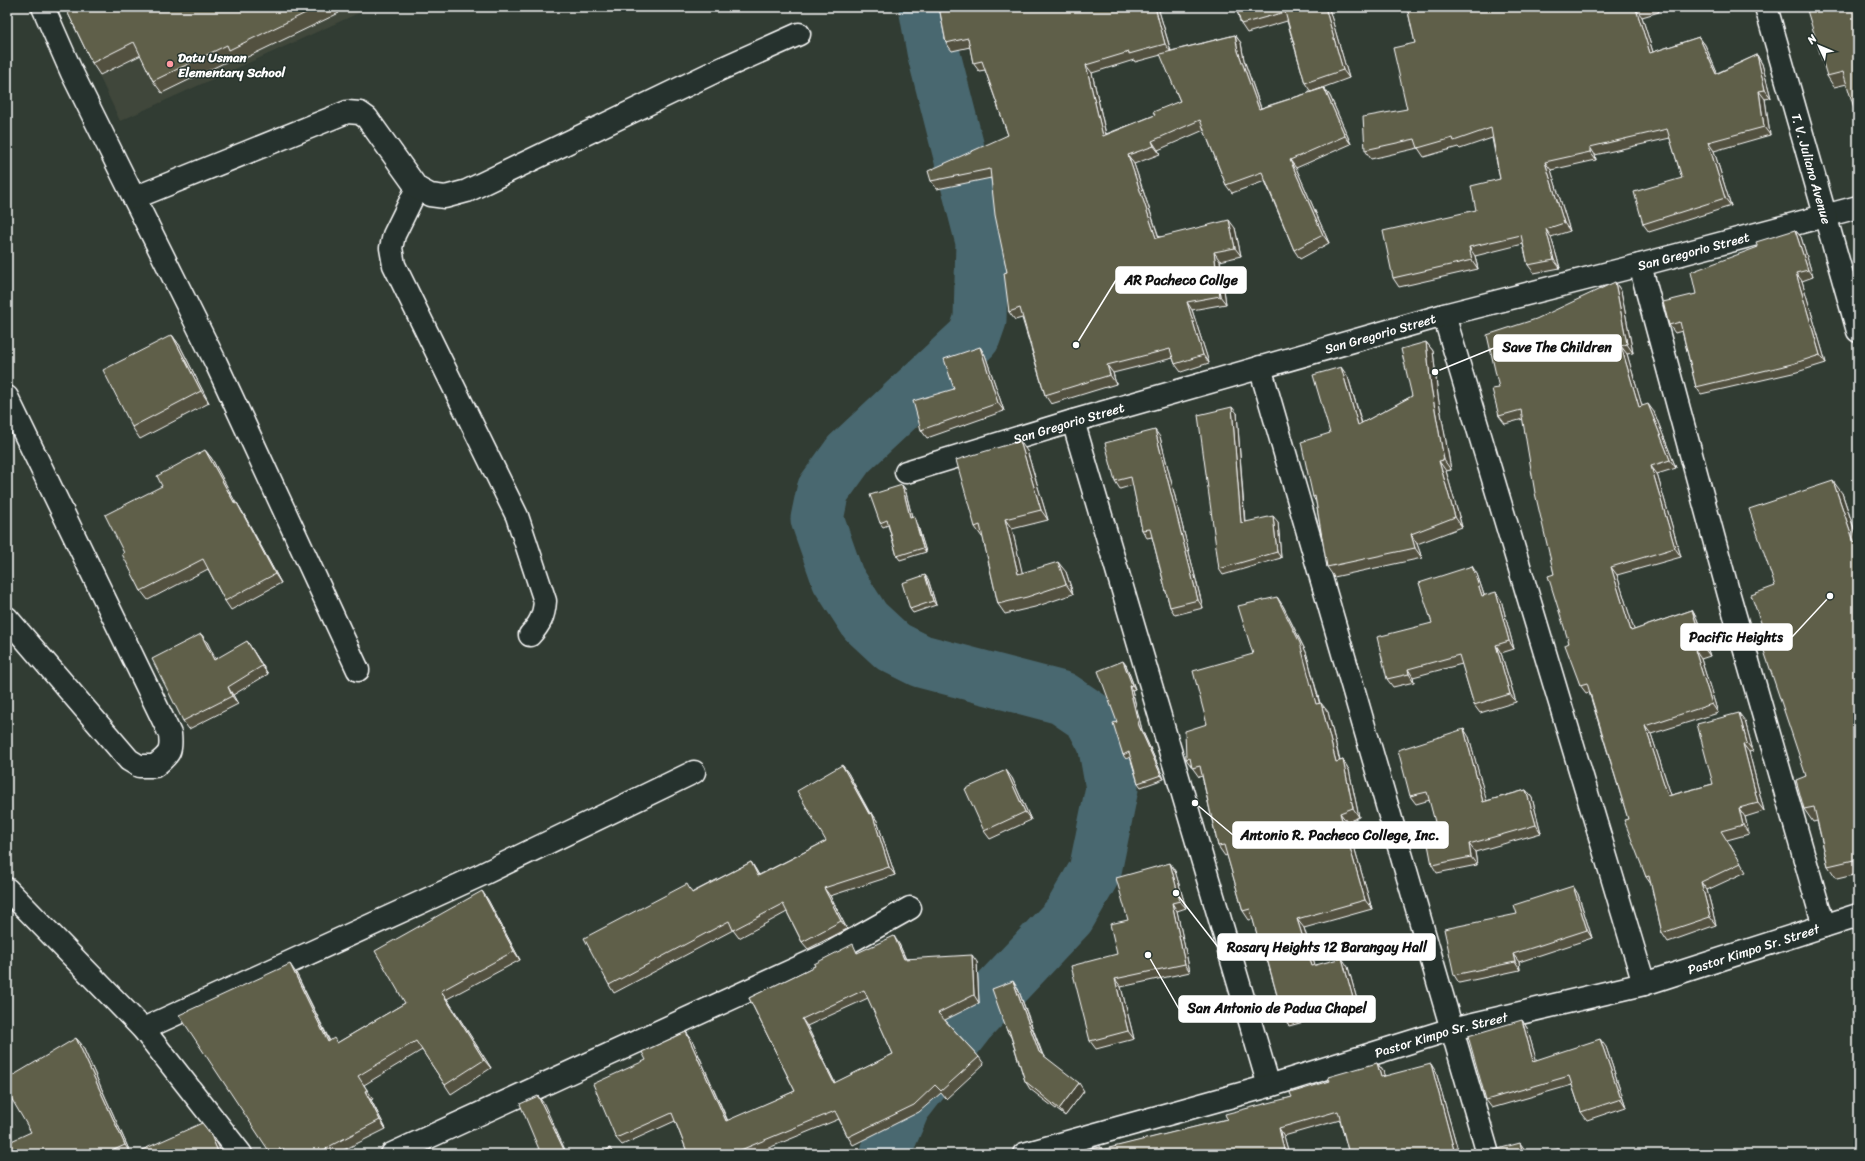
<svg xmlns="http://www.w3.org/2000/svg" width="1865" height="1161" font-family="Sriracha,sans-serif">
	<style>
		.built { fill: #3f463a }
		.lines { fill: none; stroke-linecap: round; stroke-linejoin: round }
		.river { stroke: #4a6870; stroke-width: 53 }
		.minor-casing { stroke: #fff; stroke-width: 25 }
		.secondary-casing { stroke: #fff; stroke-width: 25 }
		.minor { stroke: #26332d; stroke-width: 22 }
		.secondary { stroke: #26332d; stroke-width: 22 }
		.wall { fill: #525140; stroke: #fff; fill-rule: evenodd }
		.shaded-wall { fill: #424234; stroke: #fff }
		.building { fill: #5f5e4a; stroke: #fff; fill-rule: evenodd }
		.poi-dot { fill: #ff9aa2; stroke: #26332d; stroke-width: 1.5 }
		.labels { text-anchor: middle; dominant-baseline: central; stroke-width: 3; stroke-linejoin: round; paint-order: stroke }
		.poi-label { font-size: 13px; font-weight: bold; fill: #fff; stroke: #26332d; text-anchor: start }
		.street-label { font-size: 13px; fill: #fff; stroke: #26332d }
		.leader { fill: none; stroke: #fff; stroke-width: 1.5 }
		.callout-dot { fill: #fff; stroke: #26332d; stroke-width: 1.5 }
		.callout { fill: #fff; stroke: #fff; stroke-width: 1.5 }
		.callout-label { font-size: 14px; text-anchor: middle; font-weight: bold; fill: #111 }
	</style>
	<rect width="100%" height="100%" fill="#313c33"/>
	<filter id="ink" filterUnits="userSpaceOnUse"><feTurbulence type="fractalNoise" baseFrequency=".025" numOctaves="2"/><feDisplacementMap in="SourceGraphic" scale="8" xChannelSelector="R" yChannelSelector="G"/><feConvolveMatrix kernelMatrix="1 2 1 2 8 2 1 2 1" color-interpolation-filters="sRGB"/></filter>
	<g filter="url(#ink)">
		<path class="built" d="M67,7H372L120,121Z"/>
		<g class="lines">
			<path class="river" d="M887,1154L889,1141L904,1106L969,1022L1069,916L1095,871L1112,788L1104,743L1090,717L1062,698L921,661L893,647L865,621L838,579L817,519L823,490L849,454L974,337L980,320L982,242L933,51L925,7"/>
			<defs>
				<g id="minor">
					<path d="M43,7L72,73L216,363L358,670"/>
					<path d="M417,188L394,235L391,248L394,265L517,516L545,601C544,616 540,624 530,635"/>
					<path d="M134,198L347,112L360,113L367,118L417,188L430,195L445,197L467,191L714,72L799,34"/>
					<path d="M1640,265L1729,595L1824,926"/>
					<path d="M1444,315L1644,984"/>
					<path d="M1260,367L1488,1154"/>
					<path d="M7,397L170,734C172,753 169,754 155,766H139L129,760L7,618"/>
					<path d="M1073,421L1269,1086"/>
					<path id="s1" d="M906,472L1073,421L1444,315L1640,265L1858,207"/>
					<path d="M7,889L143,1029L241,1154"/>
					<path d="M143,1029L483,874L694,772"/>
					<path d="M392,1154L828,954L910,908"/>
					<path id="s2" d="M1024,1154L1269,1086L1452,1029L1644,984L1858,915"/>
				</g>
				<g id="secondary">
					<path id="s3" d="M1766,7L1858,331"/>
				</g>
			</defs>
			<use href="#minor" class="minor-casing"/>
			<use href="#secondary" class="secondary-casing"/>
			<use href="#minor" class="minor"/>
			<use href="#secondary" class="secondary"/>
		</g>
		<path class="wall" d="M65,7H346L338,11L339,13L237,62L234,58L162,93L153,81L141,55L100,75L92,63Z
			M939,7H1172L1159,11L1171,51L1235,35L1241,43L1244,60L1261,108L1324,88L1330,96L1351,144L1296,168L1329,243L1300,259L1294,250L1265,181L1232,193L1226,185L1204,130L1158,150L1160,154L1134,164L1159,237L1235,228L1241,256L1220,261L1226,304L1192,310L1209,363L1181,372L1175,364L1173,358L1113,373L1116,384L1051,404L1045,395L1022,318L1015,320L1009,312L1007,272L991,178L937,189L931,181L1008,135L985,70L979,71L973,63L970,47L952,51L946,43ZM1161,55L1180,101L1155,115L1106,134L1092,73L1134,60L1135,62Z
			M1236,7H1335L1329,9L1349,78L1311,92L1305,83L1287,21L1247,33L1241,24Z
			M1407,7H1657L1659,12L1642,17L1653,52L1699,37L1705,45L1717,73L1757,55L1762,64L1771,98L1765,99L1770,135L1714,151L1731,206L1649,232L1643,224L1682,178L1670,138L1595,155L1596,160L1551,170L1570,231L1551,237L1560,268L1534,273L1528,265L1523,244L1475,256L1478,269L1399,287L1393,278L1476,210L1500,179L1492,138L1460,149L1458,147L1424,157L1418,148L1371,159L1365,150L1407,109L1415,43Z
			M1858,7L1847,84L1834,87L1827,76Z
			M1795,230L1801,237L1813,277L1802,281L1826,363L1797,372L1701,394L1696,387L1682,331L1675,333L1669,325L1696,294L1758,247Z
			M1615,282L1621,291L1633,353L1627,354L1642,406L1654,412L1676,468L1657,474L1681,557L1617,575L1634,630L1692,610L1697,619L1710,656L1701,659L1718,713L1651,734L1671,795L1713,784L1745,721L1753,751L1749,752L1764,811L1745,817L1749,834L1727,840L1746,872L1707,890L1716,925L1668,942L1662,933L1651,884L1646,877L1589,692L1586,693L1580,685L1569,643L1554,574L1523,419L1505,424L1499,416V388Z
			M172,335L180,346L209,403L140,439L132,427Z
			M1426,342L1433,351L1438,396L1451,470L1446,471L1462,527L1417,544L1422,558L1334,577L1327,567L1316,502L1313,497L1330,433L1348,377L1362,423L1412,396Z
			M980,347L985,355L1004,411L927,438L921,430L954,389Z
			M1237,413L1245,522H1278L1281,558L1223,575L1219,569Z
			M1160,437L1203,608L1175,615L1170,607L1152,537L1147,538L1142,530L1133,485L1120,489L1115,481Z
			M205,450L212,459L236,504L237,503L243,513L281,583L231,610L225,601L208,569L148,600L141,591L124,553L162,486Z
			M1027,451L1048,520L1012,529L1022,573L1066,572L1073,594L1035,607L1005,614L998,604L983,537H982L975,527Z
			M902,485L905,489L912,517L916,520L926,552L900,560L897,556L888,525L883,527L880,523Z
			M1842,493L1858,540V874L1837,879L1828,866L1817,821L1813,822L1804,809L1806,776L1775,586Z
			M1477,574L1484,595L1501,600L1514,649L1501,653L1516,702L1480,713L1474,705L1462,664L1413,677L1414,682L1393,687L1387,679L1432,623Z
			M928,579L936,605L913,613L910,609Z
			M1277,597L1283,606L1306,652L1320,703L1328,712L1340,761L1343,760L1349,770L1359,817L1347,822L1372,909L1304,928L1315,965L1348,967L1359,1007L1289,1026L1283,1017L1268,963L1263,956L1253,919L1249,920L1243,911L1227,855L1225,856L1218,846L1202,776L1199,777L1186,759L1207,724L1253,654Z
			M201,634L207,642L215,659L252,649L268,674L233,695L238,704L189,729L183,721Z
			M1126,665L1135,689L1132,690L1142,730L1164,779L1141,787L1138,783L1130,757L1126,759L1123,755L1117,722Z
			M1469,737L1486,801L1526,790L1532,798L1541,833L1475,852L1477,865L1437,873L1432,865L1439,837L1430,800L1416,804L1410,796Z
			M842,765L848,773L870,813H872L877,821L895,875L830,896L847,929L808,949L802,942L787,912L739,938L733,930L614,993L609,985L693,892L751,862L756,870L759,875L826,841Z
			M1012,778L1031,820L990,839L984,831Z
			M1175,871L1186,908L1177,911L1190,972L1121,987L1134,1039L1096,1049L1090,1041L1128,920Z
			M482,891L488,900L520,960L447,999L491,1068L451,1094L422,1050L364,1085L373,1099L371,1100L386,1129L336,1154H271L296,973L330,1041L337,1043L405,1003Z
			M1578,894L1592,938L1519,962L1520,970L1459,983L1454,975L1517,914Z
			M899,944L906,959L977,962L979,1003L945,1020L979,1057L984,1064L946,1099L941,1093L919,1112L853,1145L848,1137L839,1119L754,1154H688L675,1121L622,1145L616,1138L646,1060L686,1032L692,1040L728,1121L795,1091L749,998L815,966L858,953ZM868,998L893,1054L835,1083L807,1026Z
			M1018,989L1043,1055L1084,1091L1065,1116L1030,1089L1025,1081L1011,1037L1007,1031Z
			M1522,1020L1527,1028L1536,1060L1606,1047L1626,1107L1587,1120L1581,1112L1572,1085L1492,1108L1486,1100Z
			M76,1038L82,1045L130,1152L126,1154H7L31,1132Z
			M1377,1063L1383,1071L1384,1076L1436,1072L1459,1154H1349L1340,1120L1284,1136L1289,1154H1068L1101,1147L1103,1150L1227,1119L1292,1097L1330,1081Z"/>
		<path class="shaded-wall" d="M1155,7H1156L1159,11L1171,52L1165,44Z
			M1325,7H1328L1329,9L1349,78L1343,70Z
			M1636,9L1642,17L1656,62L1650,53Z
			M1235,35L1241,43L1244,60L1264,117L1259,109L1238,51Z
			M1699,37L1705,45L1721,82L1716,74Z
			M1757,55L1762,64L1771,98L1765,90Z
			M1086,65L1092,73L1108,144L1103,136Z
			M1324,88L1330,96L1351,144L1345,136Z
			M1759,91L1765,99L1770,135L1764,127Z
			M1152,141L1158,150L1160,154L1154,146Z
			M1708,142L1714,151L1731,206L1725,198Z
			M1590,147L1595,155L1596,160L1590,152Z
			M1128,155L1134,164L1162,247L1156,238Z
			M1290,160L1296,168L1329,243L1323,235Z
			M1545,162L1551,170L1570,231L1564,223Z
			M1229,220L1235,228L1241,256L1235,248Z
			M1546,229L1551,237L1560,268L1554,260Z
			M1795,230L1801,237L1813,277L1808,270Z
			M1469,247L1475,256L1478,269L1472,260Z
			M1214,252L1220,261L1226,304L1220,296Z
			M1796,273L1802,281L1826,363L1820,355Z
			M1615,282L1621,291L1633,353L1627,344Z
			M1187,302L1192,310L1209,363L1203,355Z
			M172,335L180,346L209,403L201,391Z
			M1426,342L1433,351L1438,396L1451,470L1444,460L1431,387Z
			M1621,346L1627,354L1645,416L1639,407Z
			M980,347L985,355L1004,411L998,403Z
			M1107,365L1113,373L1116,384L1110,375Z
			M1341,367L1348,377L1365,435L1358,425Z
			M1648,404L1654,412L1676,468L1670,460Z
			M1232,407L1237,413L1245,529L1241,523Z
			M1155,430L1160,437L1203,608L1198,600Z
			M1020,441L1027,451L1048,520L1041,510Z
			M205,450L212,459L242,514L235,504Z
			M1439,461L1446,471L1462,527L1455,517Z
			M1651,466L1657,474L1681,557L1675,548Z
			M1833,481L1842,493L1858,541L1854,542Z
			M902,485L905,489L913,521L910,517Z
			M237,503L243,513L281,583L275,574Z
			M914,516L916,520L926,552L923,548Z
			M1273,516L1278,522L1281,558L1277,552Z
			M1005,519L1012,529L1025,584L1018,574Z
			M1411,534L1417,544L1422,558L1415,548Z
			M1058,562L1066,572L1073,594L1066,584Z
			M1472,566L1477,574L1487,604L1482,596Z
			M1611,567L1617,575L1637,639L1631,631Z
			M925,575L928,579L936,605L933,601Z
			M1496,592L1501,600L1514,649L1509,641Z
			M1277,597L1283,606L1306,652L1322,713L1316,704Z
			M1692,610L1697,619L1710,656L1704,648Z
			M201,634L207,642L220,668L214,660Z
			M247,641L252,649L268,674L262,666Z
			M1496,645L1501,653L1516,702L1510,694Z
			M1695,650L1701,659L1718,713L1712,704Z
			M1123,661L1126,665L1135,689L1132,685Z
			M1408,669L1413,677L1414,682L1409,674Z
			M1129,686L1132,690L1142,730L1164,779L1161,775L1139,726Z
			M228,687L233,695L238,704L232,696Z
			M1321,703L1328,712L1342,771L1336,762Z
			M1739,713L1745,721L1753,751L1747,743Z
			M1645,726L1651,734L1674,804L1668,796Z
			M1464,729L1469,737L1489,810L1483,802Z
			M1743,744L1749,752L1764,811L1758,803Z
			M1343,760L1349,770L1359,817L1353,808Z
			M842,765L848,773L874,822L869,814Z
			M1006,770L1012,778L1031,820L1025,812Z
			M1526,790L1532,798L1541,833L1536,825Z
			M1739,808L1745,817L1749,834L1743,825Z
			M872,813L877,821L895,875L889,867Z
			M1340,813L1347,822L1372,909L1365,900Z
			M1469,844L1475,852L1477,865L1471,857Z
			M751,862L756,870L764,884L758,876Z
			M1170,863L1175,871L1186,908L1180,901Z
			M1701,882L1707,890L1716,925L1710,917Z
			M1573,886L1578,894L1592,938L1587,930Z
			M824,888L830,896L847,929L841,921Z
			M482,891L488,900L520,960L514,951Z
			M1172,903L1177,911L1190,972L1185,964Z
			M1297,919L1304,928L1318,975L1312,966Z
			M894,936L899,944L909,967L904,959Z
			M1513,954L1519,962L1520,970L1515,962Z
			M972,955L977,962L979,1003L974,995Z
			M1342,958L1348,967L1359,1007L1353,998Z
			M290,964L296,973L334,1051L328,1042Z
			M1115,979L1121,987L1134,1039L1128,1031Z
			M1013,981L1018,989L1044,1060L1039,1052Z
			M441,991L447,999L491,1068L484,1060Z
			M802,1019L807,1026L839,1091L834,1083Z
			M1522,1020L1527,1028L1539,1069L1533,1061Z
			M686,1032L692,1040L731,1129L726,1121Z
			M76,1038L82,1045L130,1152L125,1145Z
			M1600,1039L1606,1047L1626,1107L1621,1099Z
			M1377,1063L1383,1071L1387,1085L1381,1077Z
			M1431,1064L1436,1072L1459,1154H1455Z
			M1079,1083L1084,1091L1065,1116L1059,1109Z
			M365,1091L371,1100L386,1129L380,1120Z
			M538,1096L544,1104L567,1154H566Z
			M1279,1128L1284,1136L1289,1154H1287L1284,1150Z
			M210,1133L218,1145L222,1154H219Z
			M1520,1143L1526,1151L1527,1154H1523Z"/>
		<path class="building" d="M65,7H318L229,50L227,45L153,81L134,42L92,63Z
			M939,7H1155L1165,44L1129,54V52L1086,65L1103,136L1155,115L1153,112L1180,101L1160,54L1235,35L1238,51L1259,109L1324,88L1345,136L1290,160L1323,235L1294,250L1262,172L1226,185L1200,120L1152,141L1154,146L1128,155L1156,238L1229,220L1235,248L1214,252L1220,296L1187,302L1203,355L1175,364L1170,349L1107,365L1110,375L1045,395L1020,308L1009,312L1004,273L1007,272L995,215L990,169L931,181L928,171L1008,135L982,61L973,63L968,38L946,43Z
			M1236,7H1325L1343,70L1305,83L1285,12L1241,24Z
			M1407,7H1641L1636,9L1650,53L1699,37L1716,74L1757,55L1765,90L1759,91L1764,127L1708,142L1725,198L1643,224L1634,192L1682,178L1667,129L1590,147V152L1545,162L1564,223L1546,229L1554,260L1528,265L1521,235L1469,247L1472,260L1393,278L1383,231L1476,210L1471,186L1500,179L1491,128L1454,141L1453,138L1418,148L1415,139L1365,150L1363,117L1407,109L1393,48L1415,43Z
			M1806,7H1858V121L1843,72L1827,76Z
			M1795,230L1808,270L1796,273L1820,355L1792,364L1696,387L1680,322L1669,325L1663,302L1696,294L1691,272L1758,247L1756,242Z
			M1615,282L1627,344L1621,346L1639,407L1648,404L1670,460L1651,466L1675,548L1611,567L1631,631L1692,610L1704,648L1695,650L1712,704L1645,726L1668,796L1713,784L1697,724L1739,713L1747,743L1743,744L1758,803L1739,808L1743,825L1721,831L1741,863L1701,882L1710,917L1662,933L1649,876L1646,877L1624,820L1628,819L1587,683L1580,685L1565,645L1569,643L1548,576L1554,574L1535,493L1521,410L1499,416L1492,389L1499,388L1487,335L1536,319Z
			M172,335L201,391L132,427L103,370Z
			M1426,342L1431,387L1444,460L1439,461L1455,517L1411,534L1415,548L1327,567L1315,496L1313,497L1301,442L1330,433L1313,375L1341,367L1358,425L1412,396L1401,349Z
			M980,347L998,403L921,430L913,401L954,389L944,359Z
			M1232,407L1241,523L1273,516L1277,552L1219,569L1198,415Z
			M1155,430L1198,600L1170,607L1150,529L1142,530L1131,477L1115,481L1105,443Z
			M1020,441L1041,510L1005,519L1018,574L1058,562L1066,584L1027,597L998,604L980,525L975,527L956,460Z
			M205,450L235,504L237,503L275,574L225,601L203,559L141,591L122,554L124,553L105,515L162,486L157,476Z
			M1833,481L1854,542L1858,540V859L1828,866L1814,807L1804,809L1796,780L1806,776L1757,630L1763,628L1751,595L1775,586L1749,509Z
			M902,485L910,517L914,516L923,548L897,556L887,520L880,523L870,495Z
			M1472,566L1482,596L1496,592L1509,641L1496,645L1510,694L1474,705L1459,655L1408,669L1409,674L1387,679L1377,637L1432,623L1419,583Z
			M925,575L933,601L910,609L902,583Z
			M1277,597L1300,643L1316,704L1321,703L1336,762L1343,760L1353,808L1340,813L1365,900L1297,919L1312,966L1342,958L1353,998L1283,1017L1266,955L1263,956L1250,909L1243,911L1224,845L1218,846L1200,766L1192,768L1190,758L1186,759L1185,731L1207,724L1193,671L1253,654L1238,606Z
			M201,634L214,660L247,641L262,666L228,687L232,696L183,721L152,659Z
			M1123,661L1132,685L1129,686L1139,726L1161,775L1138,783L1129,752L1123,755L1113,723L1117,722L1098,671Z
			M1464,729L1483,802L1526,790L1536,825L1469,844L1471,857L1432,865L1427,839L1439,837L1427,792L1410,796L1398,750Z
			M842,765L869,814L872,813L889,867L824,888L841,921L802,942L783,904L733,930L729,921L609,985L584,938L687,884L692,893L751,862L758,876L826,841L797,791Z
			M1006,770L1025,812L984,831L965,789Z
			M1170,863L1180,901L1172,903L1185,964L1115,979L1128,1031L1090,1041L1071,966L1117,954L1110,924L1128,920L1116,878Z
			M1573,886L1587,930L1513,954L1515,962L1454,975L1444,929L1517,914L1514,905Z
			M482,891L514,951L441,991L484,1060L445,1085L416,1041L358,1076L367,1090L365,1091L380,1120L332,1145L317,1154H286L283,1148L274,1154H271L179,1015L290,964L328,1042L334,1038L337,1043L405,1003L375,951Z
			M894,936L904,959L972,955L974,995L938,1013L979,1057L941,1091L935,1085L914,1105L848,1137L835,1111L731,1154H688L672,1113L616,1138L593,1084L646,1060L642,1052L686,1032L726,1121L795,1091L749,998L815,966L814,964L853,944L857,953ZM864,990L893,1054L834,1083L802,1019Z
			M1013,981L1039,1052L1079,1083L1059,1109L1025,1081L1009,1030L1007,1031L992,989Z
			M1522,1020L1533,1061L1600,1039L1621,1099L1581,1112L1569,1076L1486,1100L1468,1036Z
			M76,1038L125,1145L105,1154H7V1143L31,1132L7,1091V1079Z
			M1377,1063L1381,1077L1431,1064L1455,1154H1349L1338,1111L1279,1128L1284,1150L1268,1154H1068V1153L1101,1147V1150L1227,1119L1225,1114L1292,1097L1290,1093L1330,1081L1328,1077Z
			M538,1096L566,1154H541L520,1104Z
			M202,1123L210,1133L219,1154H144L142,1150Z
			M1520,1143L1523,1154H1491L1494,1150Z
			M610,1148L613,1154H598Z
			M1558,1149L1560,1154H1540Z"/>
	</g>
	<circle class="poi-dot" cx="170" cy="64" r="4"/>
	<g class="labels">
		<g class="poi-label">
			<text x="178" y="57">Datu Usman<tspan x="178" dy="15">Elementary School</tspan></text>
		</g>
		<g class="street-label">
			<text stroke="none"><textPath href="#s3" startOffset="168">T. V. Juliano Avenue</textPath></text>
			<text stroke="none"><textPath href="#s1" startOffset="818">San Gregorio Street</textPath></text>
			<text stroke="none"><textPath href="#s1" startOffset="494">San Gregorio Street</textPath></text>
			<text stroke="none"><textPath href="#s1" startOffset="170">San Gregorio Street</textPath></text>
			<text stroke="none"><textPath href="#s2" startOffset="758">Pastor Kimpo Sr. Street</textPath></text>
			<text stroke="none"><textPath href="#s2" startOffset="434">Pastor Kimpo Sr. Street</textPath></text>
		</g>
	</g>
	<path class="leader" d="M1076 345L1116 280M1435 372L1494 348M1830 596L1792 637M1195 803L1233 835M1176 893L1218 947M1148 955L1179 1009"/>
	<g class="callout-dot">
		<circle cx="1076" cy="345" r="4"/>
		<circle cx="1435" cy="372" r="4"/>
		<circle cx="1830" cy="596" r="4"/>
		<circle cx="1195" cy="803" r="4"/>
		<circle cx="1176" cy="893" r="4"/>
		<circle cx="1148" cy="955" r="4"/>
	</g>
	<g class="callout">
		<rect x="1116" y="267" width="130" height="26" rx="4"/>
		<rect x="1494" y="335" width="127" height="26" rx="4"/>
		<rect x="1681" y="624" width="111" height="26" rx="4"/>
		<rect x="1233" y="822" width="215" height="26" rx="4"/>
		<rect x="1218" y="934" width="217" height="26" rx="4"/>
		<rect x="1179" y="996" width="196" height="26" rx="4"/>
	</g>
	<g class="callout-label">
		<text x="1181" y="285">AR Pacheco Collge</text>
		<text x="1557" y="352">Save The Children</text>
		<text x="1736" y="642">Pacific Heights</text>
		<text x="1340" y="840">Antonio R. Pacheco College, Inc.</text>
		<text x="1327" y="952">Rosary Heights 12 Barangay Hall</text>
		<text x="1277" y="1013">San Antonio de Padua Chapel</text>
	</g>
	<rect width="1865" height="1161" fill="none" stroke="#26332d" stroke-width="24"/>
	<rect x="12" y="12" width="1841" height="1137" fill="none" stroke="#fff" stroke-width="1.5" filter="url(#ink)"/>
	<g transform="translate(1819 46) rotate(314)" stroke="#26332d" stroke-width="3" paint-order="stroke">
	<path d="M0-3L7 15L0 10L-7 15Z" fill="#ffffff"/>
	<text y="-6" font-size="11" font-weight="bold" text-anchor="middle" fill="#ffffff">N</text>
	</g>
</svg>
